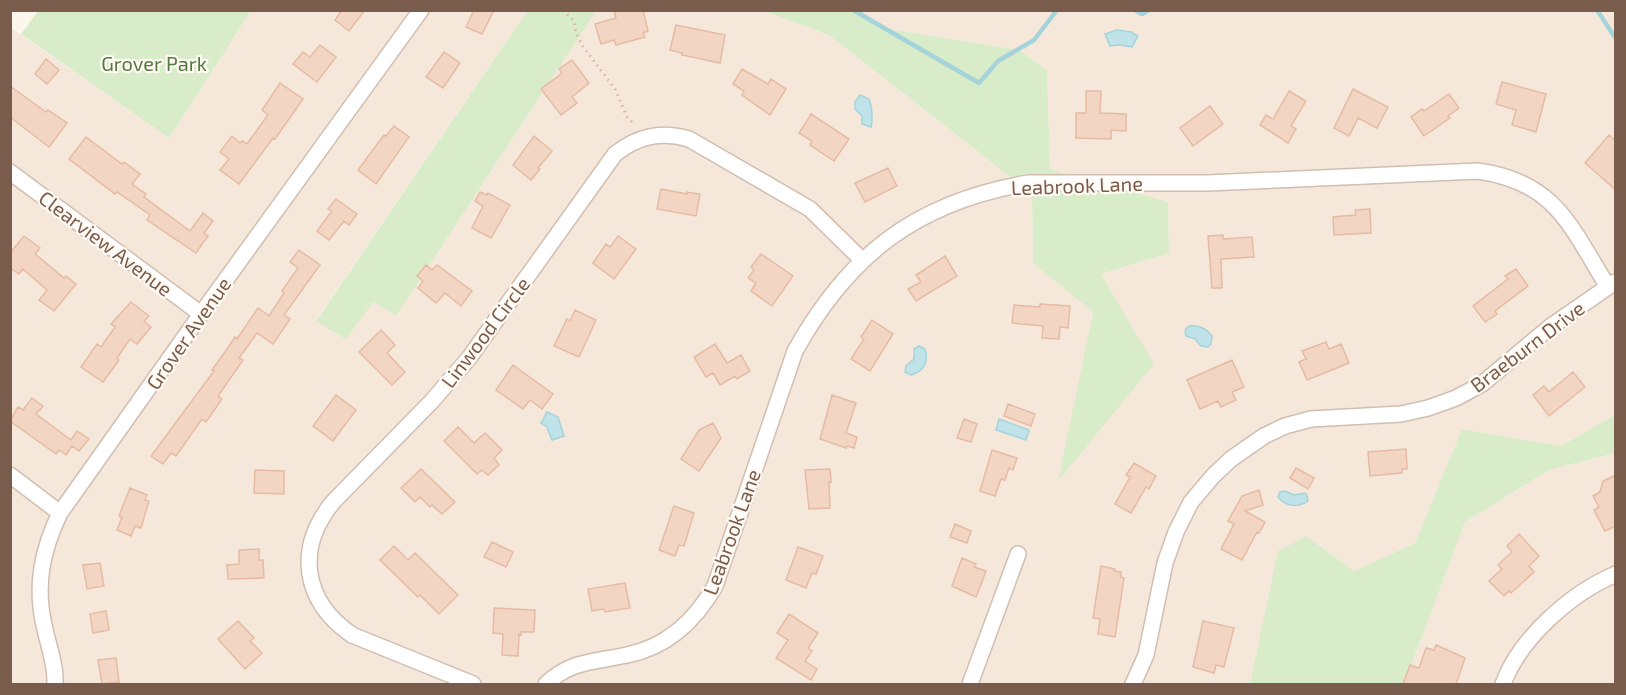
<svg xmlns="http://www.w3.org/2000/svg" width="1626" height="695" font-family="'Exo 2',sans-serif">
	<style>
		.residential { fill: #f5e8da }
		.green { fill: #d8ecc9 }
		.water { fill: #bfe3e8; stroke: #a5d3da; stroke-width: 1.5 }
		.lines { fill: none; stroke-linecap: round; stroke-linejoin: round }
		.stream { stroke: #a5d3da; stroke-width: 4.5 }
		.building { fill: #f3d5c3; stroke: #e6bba3; stroke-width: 1.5 }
		.minor-casing { stroke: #d1beb0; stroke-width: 18 }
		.path { stroke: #d9b8a5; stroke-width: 3; stroke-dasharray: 1.5 4.5; stroke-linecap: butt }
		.minor { stroke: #fff; stroke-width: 15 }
		.labels { text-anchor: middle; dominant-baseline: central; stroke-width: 4.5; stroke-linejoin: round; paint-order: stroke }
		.park-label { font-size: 20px; fill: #537a41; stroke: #fffaf3 }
		.street-label { font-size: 20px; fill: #7a5c4d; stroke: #fffaf3 }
	</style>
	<rect width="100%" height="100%" fill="#fdf6ec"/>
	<path class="residential" d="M251,11H527L316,320L373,302L396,316L596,11H764L829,35L1032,194L1033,263L1093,311L1059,480L1101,274L1169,253L1168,203L1050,169L1047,70L1019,50L888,29L860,11H1615V415L1561,446L1462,429L1415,543L1354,571L1306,536L1279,551L1250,684H11L10,27L169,138Z
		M1615,453V684H1404L1465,522L1549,470Z"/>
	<path class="green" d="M39,10H251V11L169,138L21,34Z
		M527,11H596L396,316L373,302L346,339L316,321Z
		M764,11H860L888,29L1019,50L1047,70L1050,169L1168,202L1169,253L1101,274L1154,364L1058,481L1093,312L1033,263L1032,194L829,35Z
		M1615,415V453L1549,470L1465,522L1404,684H1250L1278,551L1306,536L1354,571L1415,543L1462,429L1561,446Z"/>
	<path class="water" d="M1117,30L1131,32L1138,36L1132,47L1119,45L1110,46L1105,34Z
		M860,95L869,99C872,105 873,121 871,127L862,124V116L855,109V102Z
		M1189,326C1199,325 1206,328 1212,336L1211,344L1208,347L1201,346L1195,339L1186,336L1185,330Z
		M919,346L925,349C929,362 924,371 911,375L905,372L906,366L914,359V349Z
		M547,412L558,417L564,436L552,440L547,427L541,423Z
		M999,419L1029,430L1026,440L996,430Z
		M1285,491L1294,495L1305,493L1307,495L1308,501C1298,508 1286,507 1278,497L1280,492Z"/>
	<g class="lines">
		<path class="stream" d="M853,10L979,83L998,61L1034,40L1057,10
			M1135,10L1142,14L1149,10
			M1597,10L1616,39"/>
	</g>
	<path class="building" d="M342,10H365L349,31L335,20Z
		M474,10H494L482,34L466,27Z
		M614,10H643L648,31L643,33L645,37L616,45L614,40L601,44L595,24L616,18Z
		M676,25L725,35L720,63L682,55V53L670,50Z
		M320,45L336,57L317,82L293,64L303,52L310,57Z
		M444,52L460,63L443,88L426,77Z
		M46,59L59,70L47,84L35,74Z
		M572,60L589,83L572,97L577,103L561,115L541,89L562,73L559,69Z
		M742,69L768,84L771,79L786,89L770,115L742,95L744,91L733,84Z
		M1502,82L1546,94L1536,132L1512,125L1516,110L1496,104Z
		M280,83L303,99L275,139L273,138L239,184L220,170L229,159L220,152L232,136L240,143L242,141L247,144L268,115L262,110Z
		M10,86L46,112L48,110L67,123L49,147L10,117Z
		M1353,89L1388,107L1377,128L1358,118L1349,136L1334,128Z
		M1086,91H1101L1100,113L1126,114V131L1111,130V139L1076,138V113H1086Z
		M1289,91L1306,101L1291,126L1296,129L1288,143L1260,125L1266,115L1273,119Z
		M1449,94L1459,108L1448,116L1450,118L1424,136L1411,117L1422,109L1424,111Z
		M1210,106L1223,124L1193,146L1180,128Z
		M811,114L849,139L834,161L810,145L812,141L799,133Z
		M394,126L409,137L376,184L358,170L384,135L386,136Z
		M1609,135L1616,141V190L1585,163Z
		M534,136L552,151L538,168L540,169L531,180L513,165Z
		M86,137L122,164L124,162L140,174L132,184L146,194L144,197L190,231L203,213L213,221L204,233L208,236L196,253L147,220L150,215L117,192L115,194L69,159Z
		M888,168L897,186L865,202L855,183Z
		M661,189L687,194V192L700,194L696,216L657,209Z
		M480,192L487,195L488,193L510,205L491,238L472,228L483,206L475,201Z
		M336,199L357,214L349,225L344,221L329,240L317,231L332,211L328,209Z
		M1370,209L1371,233L1334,235L1333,217L1356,215L1355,210Z
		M1223,235V239L1252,237L1254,257L1221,259L1222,288H1212L1208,236Z
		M24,236L40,248L35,254L64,278L66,276L76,284L54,311L39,300L47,290L23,269L19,274L10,268V253Z
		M618,236L636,249L614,279L593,263L606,244L610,247Z
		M299,250L320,265L284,315L290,319L273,344L257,333L239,358L243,360L218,396L222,399L206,422L202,419L176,456L171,453L163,464L151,456L214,371L212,370L227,349L235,337L237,339L258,308L269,316L284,293L282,291L298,268L290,262Z
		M761,254L793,276L772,306L751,291L756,283L748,278L754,270L751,267Z
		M945,256L957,276L916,301L908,289L921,282L916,275Z
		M426,265L432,270L437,265L472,291L461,306L445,293L436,303L418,288L423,281L417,276Z
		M1516,269L1528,286L1495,311L1497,314L1485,322L1473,306L1508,279L1505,276Z
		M131,302L149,316L144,321L151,327L137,344L130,339L117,358L119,360L103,382L81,367L97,344L101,347L115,327L111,324Z
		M1040,304L1070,306L1068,328L1060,327L1059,339L1042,338L1043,326L1012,323L1014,305L1040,307Z
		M575,310L596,320L579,357L554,346L567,319L570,321Z
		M872,320L893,334L870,371L851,359L864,339L861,337Z
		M381,330L395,345L387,353L405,372L392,385L359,352Z
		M1326,342L1329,349L1341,344L1349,363L1307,380L1299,362L1306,359L1302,351Z
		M715,344L727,363L741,355L750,371L737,379L735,376L720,385L713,373L706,377L694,357Z
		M1232,360L1244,387L1232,392L1236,400L1221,407L1218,401L1200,409L1187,380Z
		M513,365L553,394L542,409L530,400L523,409L496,390Z
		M1573,372L1585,387L1549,416L1533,395L1544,386L1549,392Z
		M336,395L356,410L333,441L313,426Z
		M832,395L856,403L846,433L857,437L854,448L847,446L846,448L820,439Z
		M32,398L43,406L36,414L71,440L77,431L89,439L79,451L72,446L66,455L59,450L56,454L10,421L18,407L23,410Z
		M1008,404L1035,414L1031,426L1004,416Z
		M964,419L977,424L971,442L957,438Z
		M713,423L721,438L699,471L681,459L699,430Z
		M458,427L474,443L485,433L502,450L494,458L499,465L488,475L482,470L477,474L444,441Z
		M1406,449L1407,469H1402V473L1370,476L1368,452Z
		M992,450L1017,458L1013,470L1009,468L1005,480L1001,479L995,496L980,491Z
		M1134,463L1156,476L1149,489L1146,487L1131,513L1115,504L1130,477L1126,475Z
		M1296,468L1314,478L1308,489L1290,478Z
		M421,469L455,502L442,514L432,505L430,507L420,497L415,502L401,488Z
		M830,469L831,482H829L830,508L809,509L805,470Z
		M255,470L284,471V494L254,493Z
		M1616,475V526L1605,531L1594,510L1599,507L1593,496L1600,492L1603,481Z
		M130,488L147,495L145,500L149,501L141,528L135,526L131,536L117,530L122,517L119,516Z
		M1259,490L1263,505L1245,511L1265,522L1259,533L1257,532L1242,560L1221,549L1234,524L1228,521L1242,496Z
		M674,506L694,513L684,546L679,545L675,556L659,550Z
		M955,524L971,531L967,543L950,537Z
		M1519,534L1539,556L1529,566L1534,572L1511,593L1509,591L1504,596L1489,581L1502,569L1498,565L1512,552L1507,546Z
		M492,542L513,552L506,567L484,557Z
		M394,546L408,560L415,553L458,595L439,614L420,595L418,597L380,560Z
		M798,547L823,556L816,574L812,573L806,588L786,580Z
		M259,549V560H263L264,578L228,579L227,565L239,564V550Z
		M962,558L976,564L974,567L986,571L976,597L952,586Z
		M100,563L104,586L87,589L83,565Z
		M1101,566L1115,569L1114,571L1121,572V577L1124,578L1115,637L1098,634L1100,619L1093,618Z
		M625,583L630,608L605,612L604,609L592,611L588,589Z
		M494,608L535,610L534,632H521V635L519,634L518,656L502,655L503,634L493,633Z
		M106,611L109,630L93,633L90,614Z
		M789,614L818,633L808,648L812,651L805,661L817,669L811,680L776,658L788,640L777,633Z
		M238,621L254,638L250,641L262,653L245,669L218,639Z
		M1203,621L1234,628L1224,667L1216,665L1214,673L1193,667Z
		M1436,645L1465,658L1456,684H1403L1410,665L1419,668L1426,648L1434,650Z
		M116,658L119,682L102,684L98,660Z"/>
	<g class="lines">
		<defs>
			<path id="minor" d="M10,172L201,314
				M10,475L60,513
				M55,684C56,664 48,645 44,625C35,585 42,550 60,513L201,314L421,10
				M473,684L352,635C303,601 295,549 333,502L432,401L469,358L615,154C638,136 660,131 689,139L810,209L862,260
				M546,684C572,660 595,662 627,655C667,647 695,621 715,586L795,351C849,254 917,202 1028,183H1207L1478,171C1556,182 1570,226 1608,287
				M970,684L1018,554
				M1133,684L1146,655L1165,563L1176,532L1191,502L1213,476L1231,459L1264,436L1285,426L1311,419L1401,414L1428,408L1456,398L1482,384L1550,327L1615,282
				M1503,684C1520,638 1571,593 1616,574"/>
		</defs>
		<use href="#minor" class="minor-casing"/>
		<path class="path" d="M563,10L574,21L576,33L582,45L615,89L627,117L635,125"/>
		<use href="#minor" class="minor"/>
	</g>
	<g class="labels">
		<g class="park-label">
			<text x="154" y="63">Grover Park</text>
		</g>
		<g class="street-label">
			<text transform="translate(1077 185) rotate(-2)">Leabrook Lane</text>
			<text transform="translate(106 243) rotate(37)">Clearview Avenue</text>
			<text transform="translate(485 332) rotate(-53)">Linwood Circle</text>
			<text transform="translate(188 333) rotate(-55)">Grover Avenue</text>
			<text transform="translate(1527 346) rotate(-37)">Braeburn Drive</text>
			<text transform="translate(731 532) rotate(-70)">Leabrook Lane</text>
		</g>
	</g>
	<rect width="1626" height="695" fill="none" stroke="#7a5c4d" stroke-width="24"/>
</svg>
